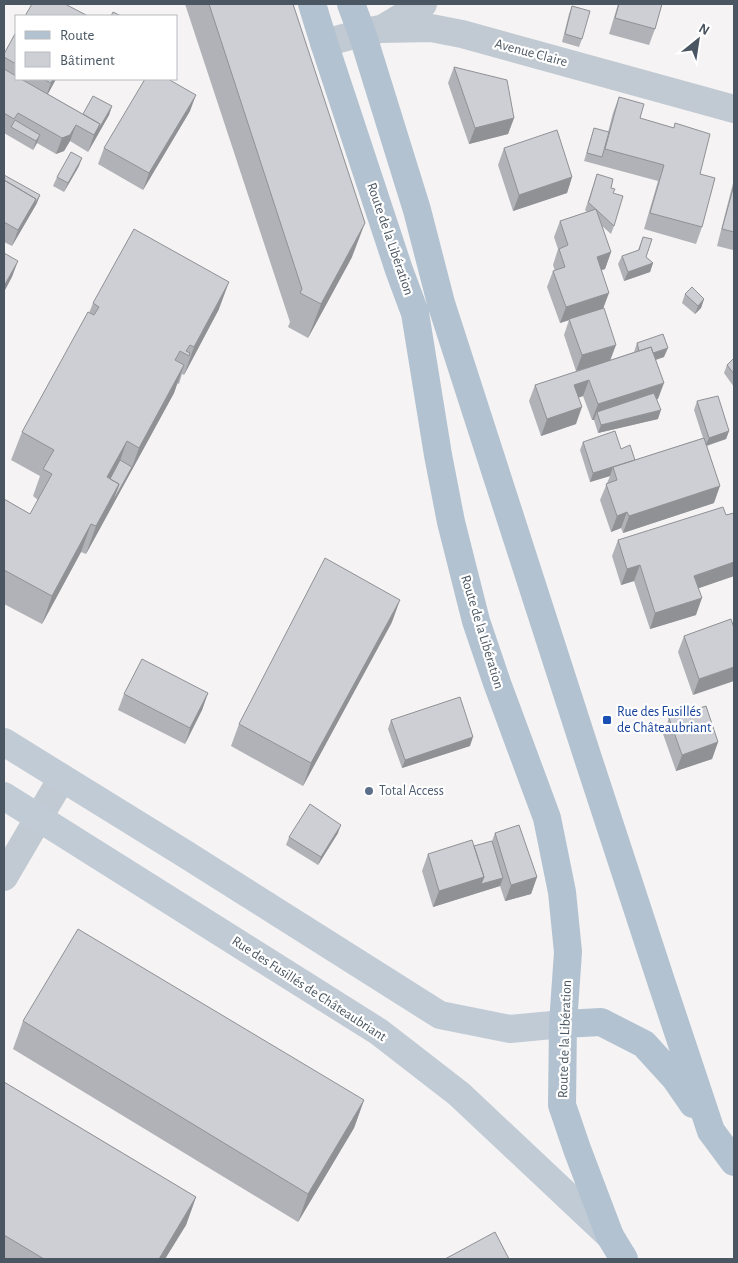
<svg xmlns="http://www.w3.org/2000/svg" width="738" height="1263" font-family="'Alegreya Sans',sans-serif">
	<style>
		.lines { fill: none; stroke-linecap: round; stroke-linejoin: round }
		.street { stroke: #c1cad2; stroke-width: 28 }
		.secondary { stroke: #c1cbd6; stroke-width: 28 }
		.primary { stroke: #b3c2d1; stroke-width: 28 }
		.wall { fill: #b0b2b7 }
		.shaded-wall { fill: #909195 }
		.building { fill: #cdcfd5; stroke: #909195 }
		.transit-dot { fill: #1a4fb4; stroke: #fff; stroke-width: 2 }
		.service-dot { fill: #5c6f8a; stroke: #fff; stroke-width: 2 }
		.labels { text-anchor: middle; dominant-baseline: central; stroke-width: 4.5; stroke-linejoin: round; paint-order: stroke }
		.street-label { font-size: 14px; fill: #4a5661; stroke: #fff }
		.transit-label { font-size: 14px; fill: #164399; stroke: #fff; text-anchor: start }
		.service-label { font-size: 14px; fill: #4e5e75; stroke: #fff; text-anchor: start }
	</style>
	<rect width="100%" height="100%" fill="#f5f3f3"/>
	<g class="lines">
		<path class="street" d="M382,29L423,4
			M324,43L362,33L380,29L431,28L462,34L734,109
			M4,877L62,778"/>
		<path class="secondary" d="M4,742L182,852L440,1015L510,1029L563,1024
			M4,796L379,1032L459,1094L610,1236"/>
		<path class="primary" d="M312,4L324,43L399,270L415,313L438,455L451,522L476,621L497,683L547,818L562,892L568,952L563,1024L562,1105L577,1149L610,1236L624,1259
			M351,4L362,33L417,210L441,303L586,752L662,984L711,1131L734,1162
			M563,1024L601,1022L644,1044L675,1078L693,1104"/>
	</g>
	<path class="wall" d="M185,4H293L352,257L308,338L288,327L290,322Z
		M618,4H662L655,29L649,45L609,34Z
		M572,6L582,39L579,47L562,42L569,14Z
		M16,32V79H56L48,94L83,114L112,106L109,115L88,152L70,141L64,151L56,154L37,143L33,150L4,133V54Z
		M454,67L514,118L508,134L469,144L448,83Z
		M619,97L640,118L700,174L702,227L696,244L644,229L658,181L584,161L594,128L608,132L613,113Z
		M190,111L143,190L98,164L104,148Z
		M504,148L572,177L567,193L513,211L498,165Z
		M79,166L64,192L53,186L57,177Z
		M597,174L611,188L613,193L614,226L611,234L602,226L611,252L605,269L602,270L603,309L610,360L634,352L637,343L664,357L656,360L658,399H657L658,419L598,433L594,420H592L583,396L578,398L576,424L541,436L529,401L535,385L594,366L576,371L564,335L569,320L560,323L547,287L553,271H555L553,265L558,249L554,237L560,221L587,212L585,210Z
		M4,175L37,203L12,246L4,242Z
		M734,179V246L733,250L717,246Z
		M643,237L646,257L653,263L650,272L624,281L618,264L622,256L638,250Z
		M685,294L704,299L701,308L695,314L682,303Z
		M93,303L219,309L184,375L182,374L179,384L177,383L174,393L86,554L81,552L42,624L4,604V499L30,514L38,500L33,496L40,476L11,460L22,432L89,313Z
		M734,358V387L724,373L727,365Z
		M697,401L729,431L726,439L707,446L714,503L623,533L621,528L611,532L600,500L610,476L590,482L580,450L583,442L621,449L635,460L703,438L694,410Z
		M734,513V576L698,588L696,615L650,629L634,581L621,585L612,556L618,540Z
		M731,619L693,695L678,652L684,636Z
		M392,622L303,786L231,746L239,724Z
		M208,693L202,710L185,744L118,710L124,694Z
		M669,718L718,742L712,759L676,771L663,734Z
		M391,720L470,746L402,768L388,729Z
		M338,833L318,865L286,845L289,837Z
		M495,833L537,877L531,894L505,901L500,886L433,907L422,871L428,854L474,846L492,841Z
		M23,1021L364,1100L354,1128L298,1222L13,1049Z
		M4,1082L196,1197L186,1225L165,1259H4Z"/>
	<path class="shaded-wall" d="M53,79H56L45,99L51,83Z
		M196,95L190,111L143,190L149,173Z
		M112,106L109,115L88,152L94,135L100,124Z
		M514,118L508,134L469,144L475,128Z
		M76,125L70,141L64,151L56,154L62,138Z
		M40,135L37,143L33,150L36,141Z
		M82,158L79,166L64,192L68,183Z
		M572,177L567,193L513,211L519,195Z
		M40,195L37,203L12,246L18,230L36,199Z
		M365,223L352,257L308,338L321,304Z
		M611,252L605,269L591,273L597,257Z
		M18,261L12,277L4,292V286Z
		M653,263L650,272L624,281L628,272Z
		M229,282L219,309L184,375L194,347Z
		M609,293L603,309L560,323L566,307Z
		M704,299L701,308L695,314L698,306Z
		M616,345L610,361L576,371L582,355Z
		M668,348L664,357L638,365L641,357Z
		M184,365L174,393L86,554L96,526L119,484L132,467L139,448Z
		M589,380L583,396L568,401L574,385Z
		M664,383L658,399L599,418L597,412L594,420H592L598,404Z
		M582,407L576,424L541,436L547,419Z
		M661,410L658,419L598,433L601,425Z
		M729,431L726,439L705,446L709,438Z
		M127,441L117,469L101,497L107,477Z
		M613,467L610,476L590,482L593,473Z
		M720,486L714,503L623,533L629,516Z
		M627,512L621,528L611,532L617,516Z
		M91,524L81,552L42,624L52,596Z
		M734,562V576L688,592L694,576Z
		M640,565L634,581L621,585L627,569Z
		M702,598L696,615L650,629L655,613Z
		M400,600L392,622L303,786L311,763Z
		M734,667V681L693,695L699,679Z
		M208,693L202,710L185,744L190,728Z
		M473,737L470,746L402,768L405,760Z
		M718,742L712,759L676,771L682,755Z
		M341,825L338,833L318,865L321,857Z
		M484,877L503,878L500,886L433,907L439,891Z
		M537,877L531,894L505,901L511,885Z
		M364,1100L354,1128L298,1222L308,1194Z
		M196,1197L186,1225L165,1259H159Z"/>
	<path class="building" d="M32,4H65L88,16H25Z
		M209,4H293L365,223L321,304L300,293L302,289Z
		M619,4H662L655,29L615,18Z
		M572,6L590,11L582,39L565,34Z
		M113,12L121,16H111Z
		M16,32V64L4,57V54Z
		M454,67L507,80L514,118L475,128Z
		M4,69L16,76V79H21L100,124L94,135L76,125L70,135L62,138L18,113L14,119L4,113Z
		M43,79H53L51,83Z
		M145,79H168L196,95L149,173L104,148Z
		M93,96L112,106L97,132L100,124L83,114Z
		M619,97L644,104L640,118L674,128L675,123L710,134L700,174L715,178L702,227L650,213L664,165L605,149Z
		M15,120L40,135L36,141L11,127Z
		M594,128L609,132L602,157L587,153Z
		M557,130L572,177L519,195L504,148Z
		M71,152L82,158L68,183L57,177Z
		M597,174L613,179L611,188L615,189L613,193L623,196L614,226L588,202L589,201Z
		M4,175L40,195L33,207L36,199L4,180Z
		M4,180L36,199L18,230L4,222Z
		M734,185V232L722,229Z
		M596,209L611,252L597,257L609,293L566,307L553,271L565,267L559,249L568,245L560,221Z
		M134,229L229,282L194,347L190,345L186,351L190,353L189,356L180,351L175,360L184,365L139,448L127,441L107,477L119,484L96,526L91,524L52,596L4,570V499L30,514L52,474L43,469L54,450L22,432L88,312L94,315L99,307L93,303Z
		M643,237L652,239L646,257L653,263L628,272L622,256L639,250Z
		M4,253L18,261L4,286Z
		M692,287L704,299L698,306L685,294Z
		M604,308L616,345L582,355L569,319Z
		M663,334L668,348L653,353L651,347L639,351L637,343Z
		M651,347L664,383L598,404L589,380L574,385L582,407L547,419L535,385Z
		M734,358V374L727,365Z
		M654,393L661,410L601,425L597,412Z
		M718,396L729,431L709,438L697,401Z
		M615,431L621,449L630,445L635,460L593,473L583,442Z
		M704,438L720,486L629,516L627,512L617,516L606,484L617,480L613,467Z
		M120,460L132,467L112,503L119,484L110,479Z
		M723,507L726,515L734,513V562L694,576L702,598L655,613L640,565L627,569L618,540Z
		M325,558L400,600L311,763L239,724Z
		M731,619L734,628V667L699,679L684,636Z
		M142,659L208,693L190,728L124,694Z
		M460,697L473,737L405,760L391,720Z
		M706,706L718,742L682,755L669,718Z
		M310,804L341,825L321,857L289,837Z
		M519,825L537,877L511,885L495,833Z
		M472,840L484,877L439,891L428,854Z
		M492,841L503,878L481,884L484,877L474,846Z
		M78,929L364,1100L308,1194L23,1021Z
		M4,1082L196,1197L159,1259H44L4,1235Z
		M495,1232L509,1259H445Z"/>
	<rect class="transit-dot" x="602" y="715" width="10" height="10" rx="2.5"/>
	<circle class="service-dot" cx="369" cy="791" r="5"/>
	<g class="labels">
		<g class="street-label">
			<text transform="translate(531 53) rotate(15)">Avenue Claire</text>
			<text transform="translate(390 239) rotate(71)">Route de la Libération</text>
			<text transform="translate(482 632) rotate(73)">Route de la Libération</text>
			<text transform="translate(309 989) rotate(33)">Rue des Fusillés de Châteaubriant</text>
			<text transform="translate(565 1039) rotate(-88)">Route de la Libération</text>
		</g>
		<g class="transit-label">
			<text x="617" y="712">Rue des Fusillés<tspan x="617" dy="16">de Châteaubriant</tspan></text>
		</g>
		<g class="service-label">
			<text x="379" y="791">Total Access</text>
		</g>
	</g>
	<rect width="738" height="1263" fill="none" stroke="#4a5661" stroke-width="10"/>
	<rect x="15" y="15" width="162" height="65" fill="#ffffff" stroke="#b7bbc0"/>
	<rect x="25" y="31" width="25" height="8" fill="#b3c2d1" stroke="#b7bbc0"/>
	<text x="60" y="40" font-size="15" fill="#4a5661">Route</text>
	<rect x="25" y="52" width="25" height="15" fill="#cdcfd5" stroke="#b7bbc0"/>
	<text x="60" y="65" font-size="15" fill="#4a5661">Bâtiment</text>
	<g transform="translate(698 40) rotate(30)" stroke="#ffffff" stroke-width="4" paint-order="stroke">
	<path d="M0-4L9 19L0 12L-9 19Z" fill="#4a5661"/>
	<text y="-8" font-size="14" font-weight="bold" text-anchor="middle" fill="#4a5661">N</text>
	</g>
</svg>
